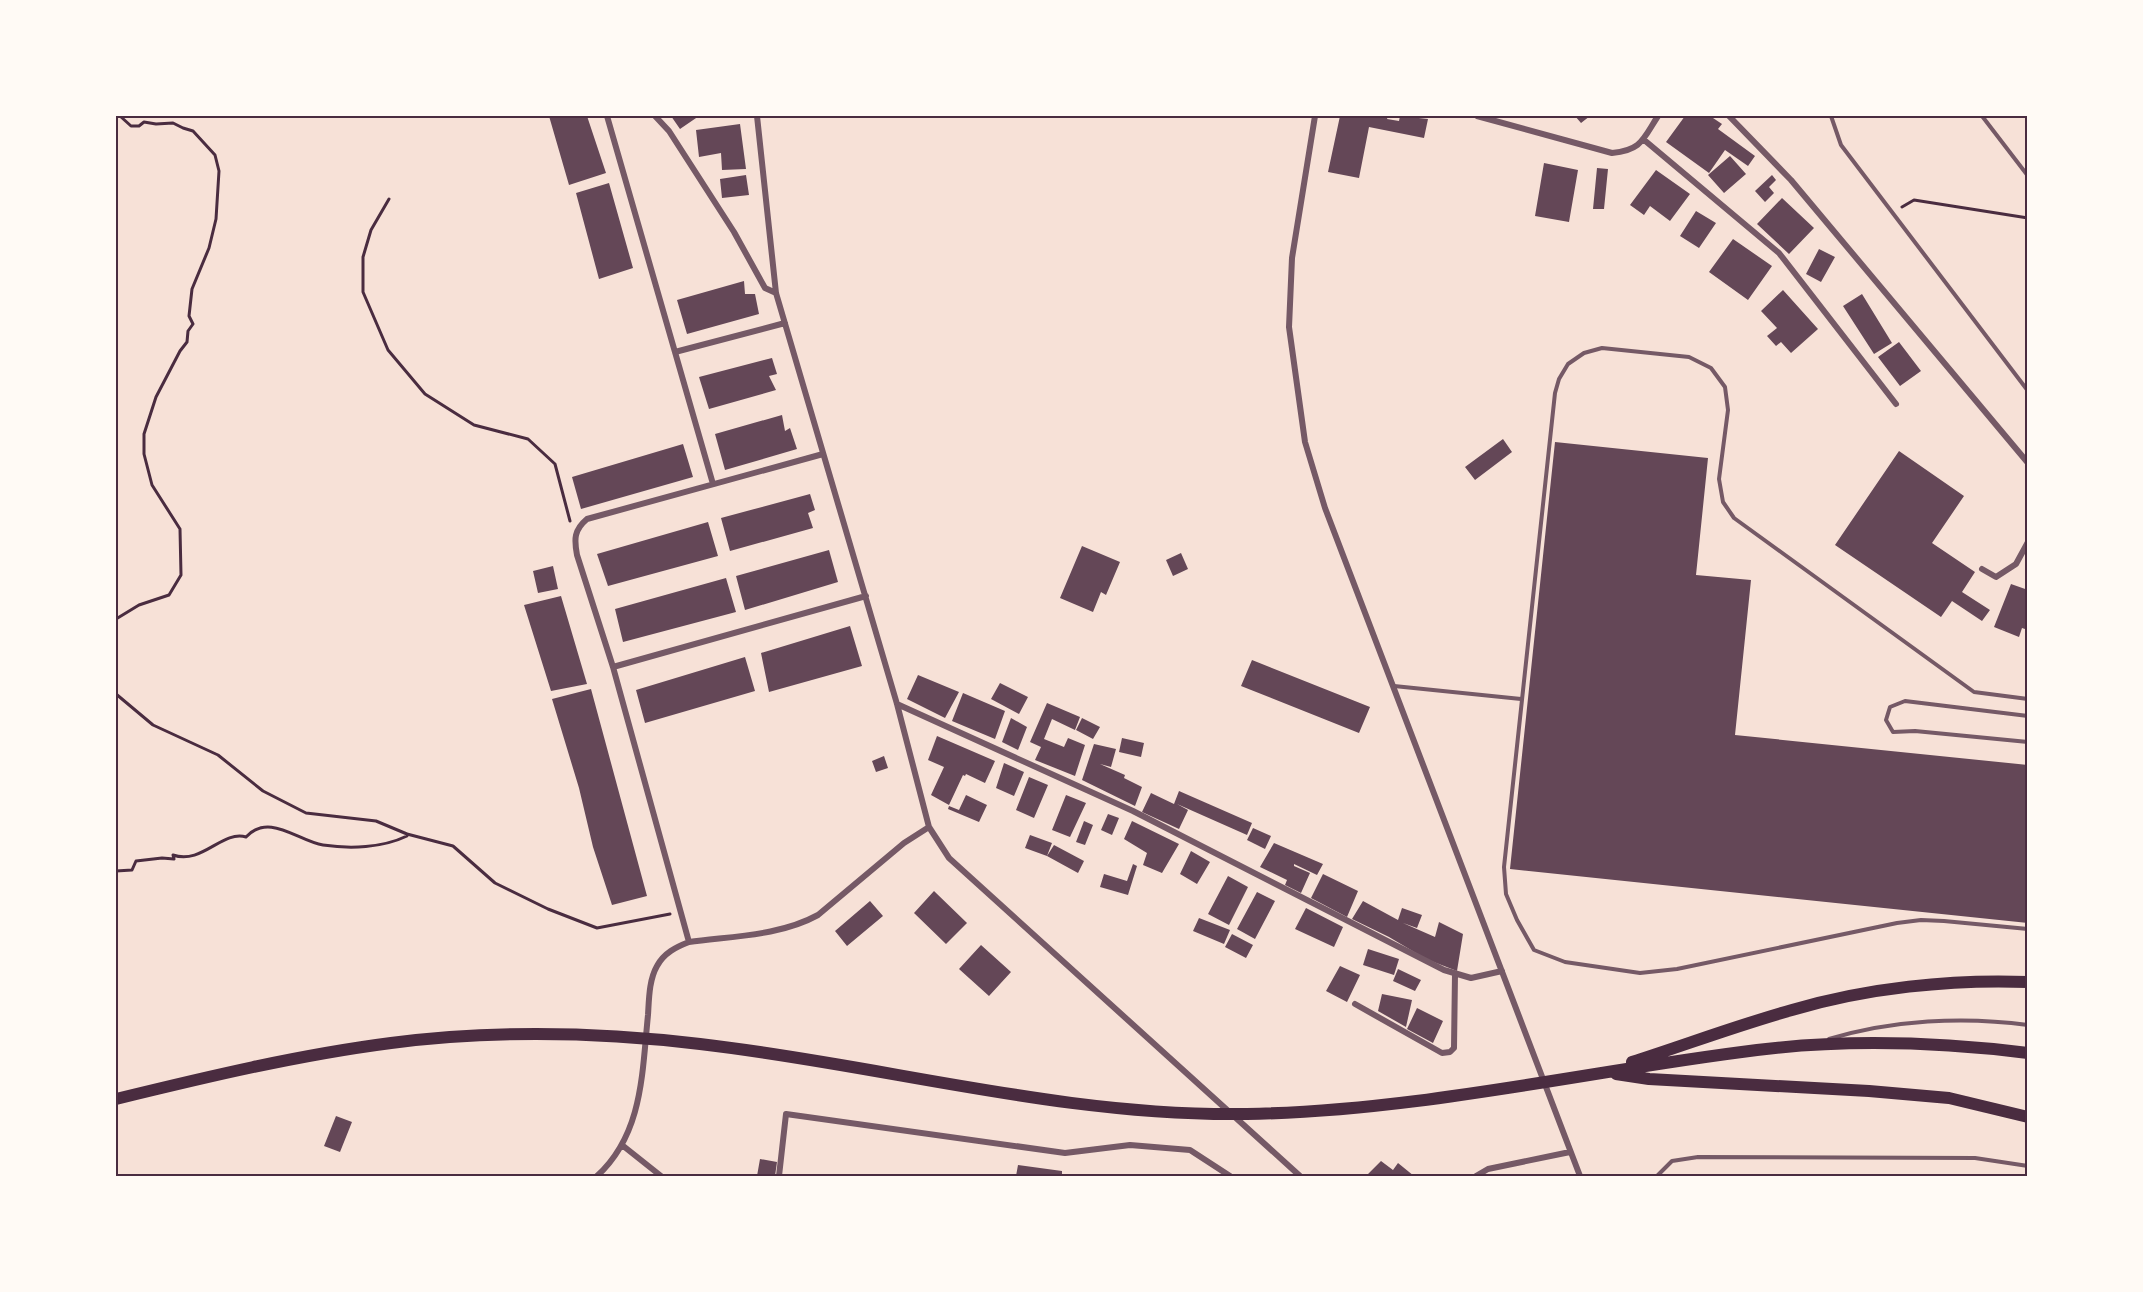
<svg xmlns="http://www.w3.org/2000/svg" width="2143" height="1292" font-family="Lato,sans-serif">
	<style>
		.building { fill: #644757 }
		.lines { fill: none; stroke-linecap: round; stroke-linejoin: round }
		.path { stroke: #4a2c40; stroke-width: 3 }
		.service { stroke: #755966; stroke-width: 4 }
		.minor { stroke: #755966; stroke-width: 6 }
		.trunk { stroke: #4a2c40; stroke-width: 12 }
		.neatline { fill: none; stroke: #4a2c40; stroke-width: 2 }
	</style>
	<rect width="100%" height="100%" fill="#f7e1d7"/>
	<path class="building" d="M549,116H587L606,173L569,185Z
		M671,116H699L680,129Z
		M1340,116H1388L1387,119L1399,121L1400,116L1428,119L1424,138L1369,127L1359,178L1328,172Z
		M1575,116H1590L1581,123Z
		M1685,116H1710L1722,124L1718,129L1755,156L1748,166L1725,150L1709,173L1666,142Z
		M740,124L746,169L722,170L721,153L699,157L696,130Z
		M1730,156L1746,174L1724,193L1708,175Z
		M1544,163L1578,170L1569,222L1535,216Z
		M1597,168L1608,169L1604,209H1593Z
		M1656,170L1690,194L1670,221L1650,206L1644,215L1630,205Z
		M746,175L749,195L722,198L720,179Z
		M1772,175L1776,180L1769,187L1774,193L1765,202L1755,191Z
		M609,183L633,268L599,279L576,193Z
		M1782,198L1814,228L1789,254L1757,224Z
		M1696,211L1716,223L1699,248L1680,236Z
		M1733,239L1772,266L1748,300L1709,272Z
		M1819,249L1835,257L1821,282L1806,274Z
		M744,281L745,294H755L759,314L687,334L677,300Z
		M1783,290L1818,329L1791,353L1781,342L1776,346L1767,336L1777,328L1761,311Z
		M1862,294L1892,343L1874,354L1843,306Z
		M1899,342L1921,371L1900,386L1878,357Z
		M772,358L777,374L769,376L776,390L709,409L699,377Z
		M782,415L785,431L790,428L797,449L725,470L715,434Z
		M1503,439L1512,452L1475,480L1465,467Z
		M1555,442L1708,458L1696,575L1751,580L1735,735L2028,765V923L1510,869Z
		M683,444L693,477L581,509L572,477Z
		M1899,451L1964,496L1932,543L1975,572L1962,592L1990,610L1982,621L1952,601L1941,617L1835,545Z
		M810,494L815,510L808,513L813,528L730,551L721,518Z
		M708,522L718,556L608,586L597,554Z
		M1082,546L1120,562L1106,595L1101,592L1093,612L1060,598Z
		M829,550L838,582L745,610L736,576Z
		M1181,553L1188,569L1173,576L1166,560Z
		M553,566L558,589L538,593L533,571Z
		M726,578L736,612L623,642L615,609Z
		M2011,584L2028,590V630L2022,628L2019,637L1994,627Z
		M561,596L587,684L551,691L524,605Z
		M850,626L862,666L769,692L761,653Z
		M745,657L755,691L645,723L636,690Z
		M1252,660L1370,707L1359,733L1241,686Z
		M918,675L959,692L945,718L907,699Z
		M1000,683L1028,697L1019,714L991,699Z
		M591,689L647,896L612,905L593,847L579,788L552,699Z
		M963,693L1005,711L995,739L952,721Z
		M1047,703L1080,717L1075,730L1052,719L1044,739L1064,747L1068,738L1085,745L1075,776L1035,760L1041,747L1030,742Z
		M1011,718L1027,727L1018,750L1002,742Z
		M1082,718L1100,727L1093,739L1076,730Z
		M937,736L995,761L985,783L966,774L965,776L963,775L949,805L931,795L944,767L928,760Z
		M1122,738L1144,743L1141,757L1119,752Z
		M1094,744L1116,749L1111,767L1100,764L1125,775L1124,778L1142,787L1135,806L1082,780Z
		M884,756L888,768L876,772L872,761Z
		M1004,763L1024,772L1014,796L996,788Z
		M1029,777L1048,785L1034,818L1016,810Z
		M1179,791L1252,823L1247,835L1177,804L1188,810L1179,829L1142,812L1151,793L1174,804Z
		M966,795L987,805L979,822L948,809L949,806L959,810Z
		M1066,795L1086,803L1070,837L1052,830Z
		M1108,814L1119,818L1112,835L1101,830Z
		M1084,821L1093,825L1085,845L1076,842Z
		M1132,821L1179,844L1162,873L1143,865L1147,853L1124,839Z
		M1253,828L1271,836L1265,849L1247,840Z
		M1030,835L1052,843L1047,856L1025,848Z
		M1274,843L1323,864L1317,875L1294,864V866L1310,873L1301,893L1285,885L1287,880L1260,867Z
		M1054,845L1084,861L1078,873L1047,856Z
		M1191,851L1210,862L1197,884L1180,874Z
		M1133,864L1137,866L1128,895L1100,887L1104,874L1127,881Z
		M1323,874L1358,891L1347,917L1311,898Z
		M1228,876L1248,887L1229,925L1208,914Z
		M934,891L967,923L946,944L914,913Z
		M1257,892L1275,901L1255,939L1237,929Z
		M870,901L883,916L847,946L835,931Z
		M1363,901L1398,920L1402,908L1422,915L1417,928L1403,923L1435,937L1439,922L1463,934L1457,971L1426,959L1389,937L1352,919Z
		M1306,908L1343,927L1334,947L1295,929Z
		M1199,918L1230,930L1224,944L1193,931Z
		M1232,934L1253,945L1246,958L1225,947Z
		M981,945L1011,972L989,996L959,969Z
		M1368,949L1399,959L1394,975L1363,965Z
		M1340,966L1360,975L1347,1002L1326,991Z
		M1398,969L1421,980L1415,991L1393,981Z
		M1382,994L1412,1000L1406,1027L1378,1011Z
		M1417,1008L1443,1021L1433,1043L1407,1029Z
		M336,1116L352,1122L340,1152L324,1146Z
		M760,1159L777,1162L775,1176H757Z
		M1381,1161L1393,1170L1398,1163L1414,1176H1366Z
		M1018,1165L1062,1171V1176H1016Z"/>
	<g class="lines">
		<path class="path" d="M389,199L371,230L363,257V292L388,350L425,394L474,425L528,439L555,464L570,521
			M1902,207L1914,200L2028,218
			M116,619L139,605L169,595L181,575L180,529L152,485L144,454V434L156,397L180,351L187,342L188,331L193,324L189,316L192,289L209,248L216,219L219,171L215,155L193,131L183,128L173,123L156,124L144,122L139,126H131L120,116
			M116,694L153,725L218,755L263,791L306,813L376,821L407,834V836C382,848 350,849 323,845C298,841 269,812 246,837C222,830 202,865 173,855L174,859L162,858L136,861L132,870L116,871
			M407,834L453,846L495,883L548,909L597,928L670,914"/>
		<path class="service" d="M1831,116L1841,145L2028,391
			M1982,116L2028,176
			M1394,686L1521,699
			M2028,699L1974,692L1734,518L1723,502L1719,479L1728,410L1725,387L1711,368L1689,357L1602,348L1584,353L1568,364L1559,379L1555,393L1504,867L1506,894L1517,920L1534,950L1565,962L1640,973L1677,969L1897,923L1921,920L1944,921L2028,929
			M2028,716L1905,701L1890,707L1886,720L1893,732L1915,731L2028,742
			M1829,1039C1892,1020 1963,1016 2028,1025
			M1657,1176L1672,1161L1698,1157L1975,1158L2028,1166"/>
		<path class="minor" d="M607,116L713,484
			M655,116L669,131L734,232L765,288L776,293
			M757,116L776,293L897,704L929,827L949,858L1300,1176
			M1315,116L1292,258L1289,327L1305,442L1325,508L1580,1176
			M1477,116L1612,153C1642,150 1643,139 1658,116
			M1729,116L1791,180L2028,463
			M1643,139L1779,253L1896,404
			M675,352L785,323
			M1982,569L1996,577L2016,564L2028,542
			M613,667L866,596
			M897,704L1133,811L1444,970L1471,978L1502,971
			M689,942L613,667L577,555C574,539 574,530 587,519L823,454
			M1355,1004L1442,1053L1450,1052L1454,1048L1455,974
			M622,1145L661,1176
			M597,1176C643,1134 642,1073 648,1015C649,999 649,980 657,966C664,953 676,947 689,942C732,936 780,936 818,915L904,843L929,827
			M779,1176L786,1114L1065,1153L1130,1145L1190,1150L1230,1176
			M1476,1176L1488,1169L1570,1152"/>
		<path class="trunk" d="M1632,1062C1685,1045 1738,1025 1792,1010C1866,988 1951,979 2028,982
			M1616,1074L1649,1079L1869,1091L1949,1098L2028,1117
			M116,1099C206,1077 298,1055 391,1043C493,1030 598,1032 700,1044C883,1065 1062,1117 1247,1114C1419,1111 1587,1071 1757,1050C1846,1039 1938,1042 2028,1053"/>
	</g>
	<rect width="2143" height="1292" fill="none" stroke="#fffaf5" stroke-width="234"/>
	<rect x="117" y="117" width="1909" height="1058" class="neatline"/>
</svg>
